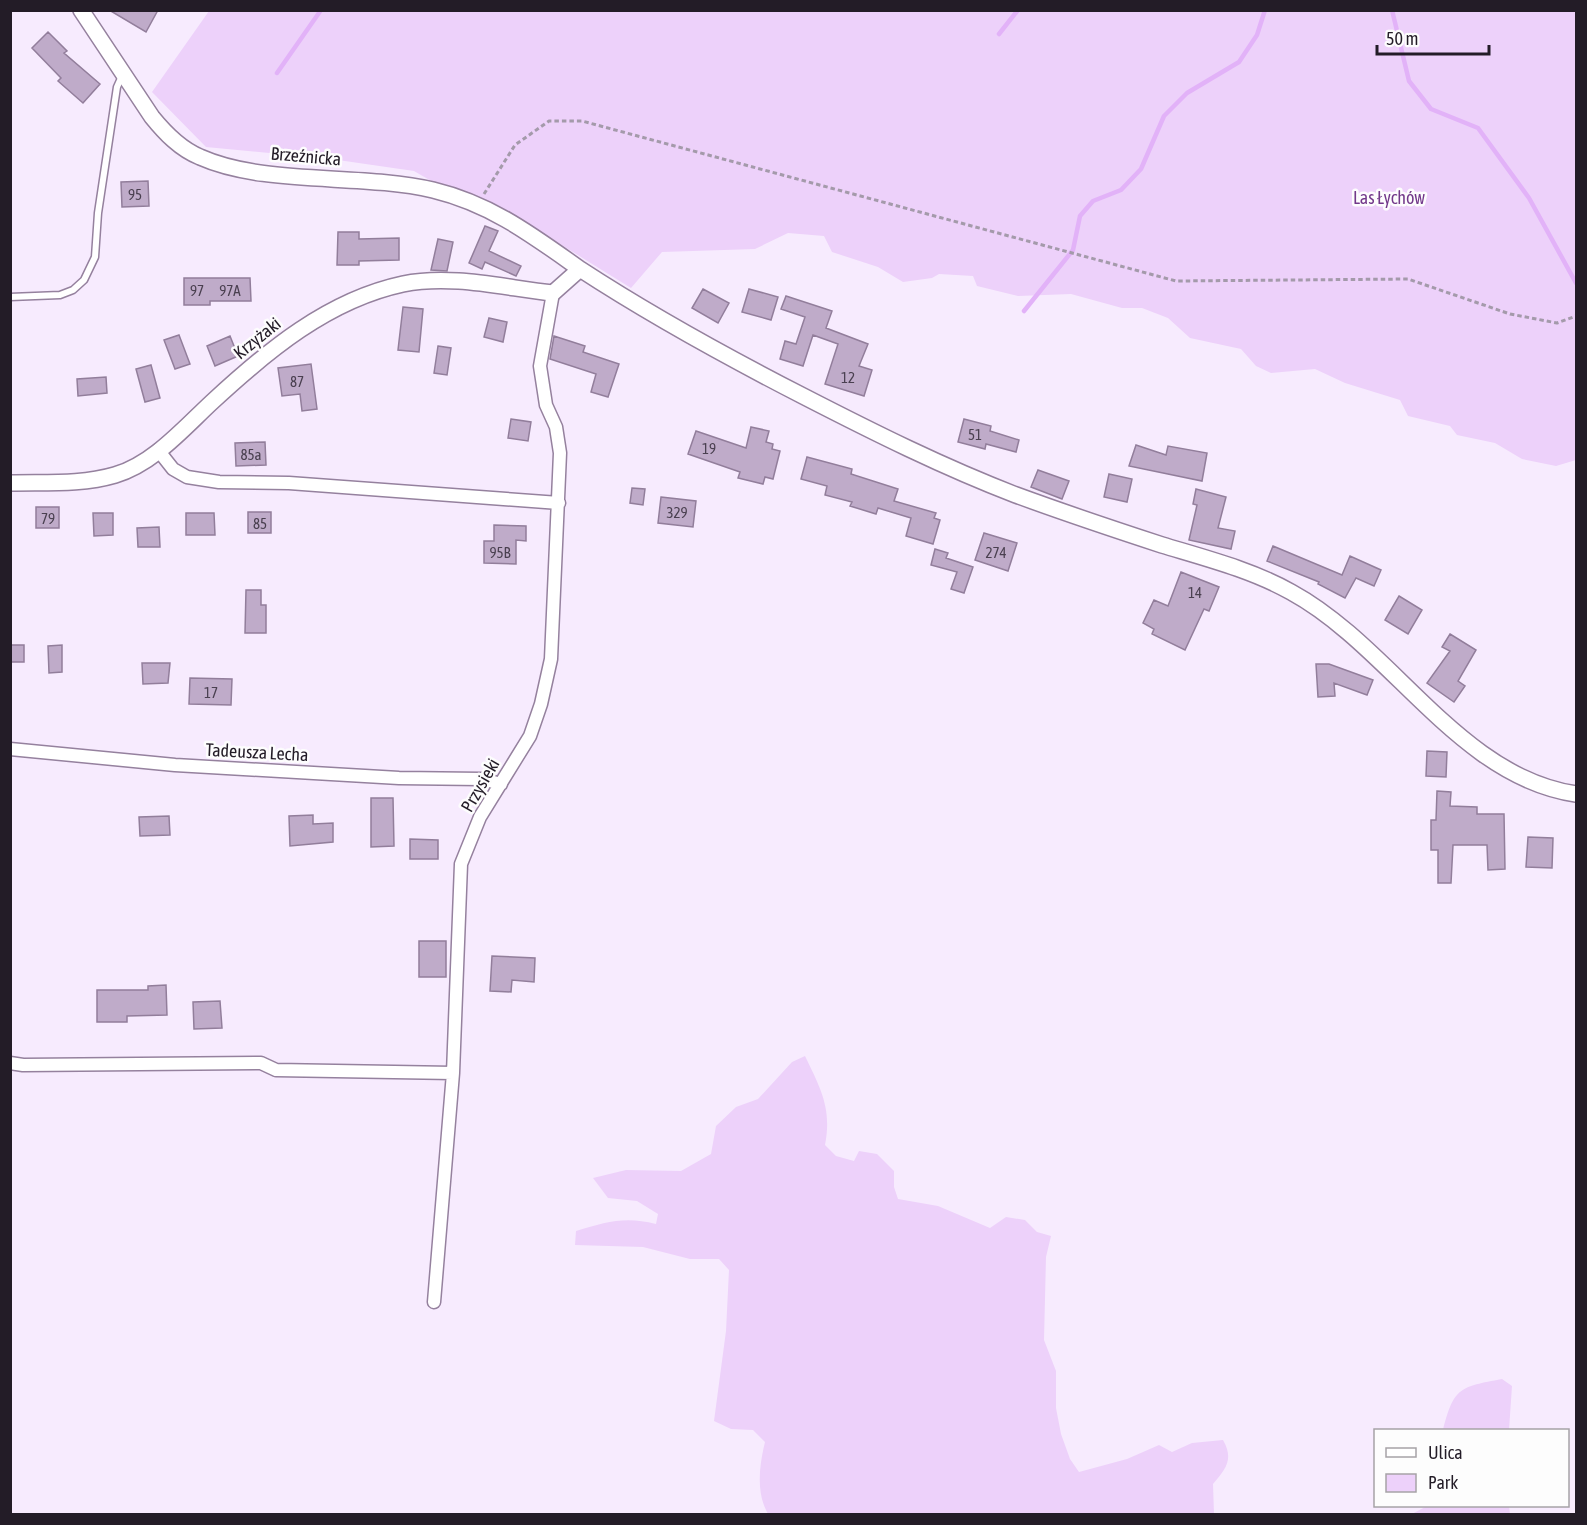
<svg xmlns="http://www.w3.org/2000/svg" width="1587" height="1525" font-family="'Asap Condensed',sans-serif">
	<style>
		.green { fill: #edd1fa }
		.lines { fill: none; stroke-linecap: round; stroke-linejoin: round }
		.stream { stroke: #e2b2f8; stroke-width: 4.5 }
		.building { fill: #bfabc9; stroke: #927e9b; stroke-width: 1.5 }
		.service-casing { stroke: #95819e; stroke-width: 9 }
		.minor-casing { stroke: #95819e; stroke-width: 15 }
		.tertiary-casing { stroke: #95819e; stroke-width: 18 }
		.path { stroke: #a49aaa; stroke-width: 3; stroke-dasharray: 4.5 3; stroke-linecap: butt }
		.service { stroke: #fff; stroke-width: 6 }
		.minor { stroke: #fff; stroke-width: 12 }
		.tertiary { stroke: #fff; stroke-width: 15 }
		.labels { text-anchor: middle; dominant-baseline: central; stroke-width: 5; stroke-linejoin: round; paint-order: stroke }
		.number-label { font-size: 15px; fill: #4a4050 }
		.street-label { font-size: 18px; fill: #231c27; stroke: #fdfdfd }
		.park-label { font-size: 18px; fill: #72388a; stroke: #fdfdfd }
	</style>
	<rect width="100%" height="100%" fill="#f7ebfe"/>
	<path class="green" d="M209,11H1576V460L1556,466L1522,459L1495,443L1457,435L1450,426L1408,416L1400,400L1345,383L1315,369L1271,373L1256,366L1241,349L1190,338L1168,318L1142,308H1122L1071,294L1018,296L977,286L973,276L939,274L932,278L903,282L878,267L832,252L824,236L788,233L755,249L662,252L631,288L497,205L440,186L414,171L331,159L206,147L152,92Z
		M805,1056C821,1089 832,1109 825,1145L836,1156L854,1161L859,1151L877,1154L894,1171V1187L898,1199L938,1206L990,1228L1006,1217L1025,1220L1037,1232L1051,1236L1046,1257L1044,1340L1056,1371V1408L1061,1434L1070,1459L1079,1472L1127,1459L1159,1445L1172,1452L1192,1443L1223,1440C1234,1459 1226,1469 1213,1484L1214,1514H768C756,1493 759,1466 765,1442L753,1430L731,1429L714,1421L726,1331L729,1270L719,1259H690L643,1247L575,1245L576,1231C606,1222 625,1216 656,1224L658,1214L637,1201L608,1198L593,1178L626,1170L681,1171L711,1154L716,1126L736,1107L758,1099L792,1062Z
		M1502,1379L1512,1386L1509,1430H1443C1454,1387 1460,1387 1502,1379Z
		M1427,1506H1509L1510,1514H1412Z"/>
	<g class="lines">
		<path class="stream" d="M1392,10L1409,81L1431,109L1478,128L1529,198L1576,283
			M999,34L1018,10
			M277,73L321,10
			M1024,311L1073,250L1080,216L1093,201L1121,190L1141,169L1164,116L1187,93L1239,62L1257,35L1265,10"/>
	</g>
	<path class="building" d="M109,10H158L146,32Z
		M48,32L67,51L64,53L100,84L83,103L58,81L61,78L32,48Z
		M148,181L149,206L122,207L121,182Z
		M485,226L498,231L489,251L521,266L516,276L485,262L482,269L469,263Z
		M338,232H359V239L399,238V260L359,261V265H337Z
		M438,239L453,242L447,271L431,270Z
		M184,278H250L251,301H210V305H184Z
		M703,289L729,303L718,323L692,308Z
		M749,289L778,297L771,320L742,312Z
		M786,296L832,311L826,328L868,344L859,366L872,370L864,396L825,384L838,344L813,335L803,366L780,359L785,341L796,344L805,317L781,309Z
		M403,307L423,309L419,352L398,350Z
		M489,318L507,322L503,342L484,337Z
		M179,335L190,364L175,369L164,340Z
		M230,336L238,356L215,366L207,346Z
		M554,336L585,346L583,352L619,364L608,397L591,392L596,374L550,359Z
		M438,346L451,348L447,375L434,373Z
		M311,364L317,409L302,411L300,394L282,396L278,368Z
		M151,365L160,398L145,402L136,369Z
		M106,377L107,393L78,396L77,379Z
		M511,419L531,422L528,441L508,438Z
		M964,419L991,426L990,431L1019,440L1016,452L986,444L985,449L958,442Z
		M751,427L769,431L766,442L773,444L772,449L780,451L773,479L765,477L763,484L738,478L740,472L688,454L696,431L746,448Z
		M265,442L266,465L236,466L235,443Z
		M1136,445L1166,455L1168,446L1207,453L1202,481L1129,466Z
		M807,457L852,469L851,474L898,489L894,501L936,513L934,518L940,520L933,544L906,536L911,518L878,508L876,514L850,506L852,502L825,495L827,486L801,479Z
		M1038,470L1069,481L1062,499L1031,487Z
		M1109,474L1132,479L1127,502L1104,497Z
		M632,488L645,489L643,505L630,503Z
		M1196,489L1226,497L1218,528L1235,531L1231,549L1189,540L1197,505L1193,504Z
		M661,497L696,501L693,527L658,523Z
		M36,507H59V528H36Z
		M248,512H271V533H248Z
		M93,513H113V535L94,536Z
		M186,513H214L215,535H186Z
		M494,525L526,526V541L516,540V564L484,563V541H494Z
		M159,527L160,547H138L137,528Z
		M984,533L1017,543L1008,571L975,560Z
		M1273,546L1342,575L1350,556L1381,570L1374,586L1356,578L1345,598L1318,584L1319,582L1267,561Z
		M935,549L948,553L946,558L973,567L964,593L951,589L957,572L931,565Z
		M1181,572L1219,587L1209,611L1204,609L1185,650L1152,634L1154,629L1143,623L1154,600L1168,606Z
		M246,590H261V605H266V633H245Z
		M1399,596L1422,610L1408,634L1385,620Z
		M1450,634L1476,650L1458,681L1465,686L1454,702L1427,683L1450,651L1442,647Z
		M10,645H24V662H10Z
		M62,645V672L49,673L48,646Z
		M142,663H170L168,683L143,684Z
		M1316,664H1329L1373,680L1367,695L1334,683L1335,696L1318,697Z
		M190,678L232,679L231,705L189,704Z
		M1427,751L1447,752L1446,777L1426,776Z
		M1437,791L1451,792L1450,806L1477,807V814H1504L1505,869L1488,870L1487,845H1453L1451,883H1438V850H1431V820H1436Z
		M371,798H393L394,846L371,847Z
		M313,815V824L333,823V842L290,846L289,816Z
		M169,816L170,835L140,836L139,817Z
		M1528,837L1553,838L1552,868L1526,867Z
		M410,839L438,840V859H410Z
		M419,941H446V977H419Z
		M492,956L535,958L534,982L512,980L511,992L490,991Z
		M166,985L167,1015L127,1016V1022H97V990H148V986Z
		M220,1001L222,1028L194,1029L193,1002Z"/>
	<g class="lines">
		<defs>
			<path id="service" d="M10,297L60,295L73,290L84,280L95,257L98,213L117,87L122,76"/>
			<path id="minor" d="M158,450L173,469L187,477L219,482L289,483L559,503
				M10,749L175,765L399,778L482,779L501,784
				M10,1063L23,1065L261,1063L276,1070L453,1073
				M434,1302L453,1073L461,864L480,817L530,736L541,704L551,659L560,453L556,427L546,405L540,366L553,293"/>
			<path id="tertiary" d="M81,10L152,117C165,133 180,149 200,157C265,186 361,173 433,190C491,204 532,235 580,269
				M10,483C45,482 81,485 115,475C153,464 184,428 212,402C267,351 328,300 403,284C452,274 505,288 553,293L580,269C652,316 727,357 803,396C873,432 943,467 1016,495C1065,513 1113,529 1162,545C1205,558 1252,570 1291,592C1392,647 1459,777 1576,794"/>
		</defs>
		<use href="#service" class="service-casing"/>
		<use href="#minor" class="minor-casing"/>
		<use href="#tertiary" class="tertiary-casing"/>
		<path class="path" d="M484,194L515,145L549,121H582L1176,281L1408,279L1510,314L1557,323L1576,316"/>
		<use href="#service" class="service"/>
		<use href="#minor" class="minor"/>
		<use href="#tertiary" class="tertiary"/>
	</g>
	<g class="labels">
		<g class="number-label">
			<text x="135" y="194">95</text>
			<text x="197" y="290">97</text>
			<text x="230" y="290">97A</text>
			<text x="848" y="377">12</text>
			<text x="297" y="381">87</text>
			<text x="975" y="434">51</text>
			<text x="709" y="448">19</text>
			<text x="251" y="454">85a</text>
			<text x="677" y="512">329</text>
			<text x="48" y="518">79</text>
			<text x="260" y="523">85</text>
			<text x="500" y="552">95B</text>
			<text x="996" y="552">274</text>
			<text x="1195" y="592">14</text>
			<text x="211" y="692">17</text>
		</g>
		<g class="street-label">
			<text transform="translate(306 156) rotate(5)">Brzeźnicka</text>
			<text transform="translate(257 338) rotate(-39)">Krzyżaki</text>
			<text transform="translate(257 752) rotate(3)">Tadeusza Lecha</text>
			<text transform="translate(480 785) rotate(-60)">Przysieki</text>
		</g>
		<g class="park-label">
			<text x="1389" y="197">Las Łychów</text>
		</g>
	</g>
	<rect width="1587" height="1525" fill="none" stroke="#231c27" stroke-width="24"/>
	<rect x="1374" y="1429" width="195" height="78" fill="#fdfdfd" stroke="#a6a3a7" stroke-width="1.5"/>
	<rect x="1386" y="1448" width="30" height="9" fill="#ffffff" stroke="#a6a3a7" stroke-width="1.5"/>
	<text x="1428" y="1459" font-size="18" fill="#231c27">Ulica</text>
	<rect x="1386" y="1474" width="30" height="18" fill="#edd1fa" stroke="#a6a3a7" stroke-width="1.5"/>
	<text x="1428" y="1489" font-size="18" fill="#231c27">Park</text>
	<path d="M1377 45v9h112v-9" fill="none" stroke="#231c27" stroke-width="3"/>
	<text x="1386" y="45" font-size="18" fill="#231c27" stroke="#fdfdfd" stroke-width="4.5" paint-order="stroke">50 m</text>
</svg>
